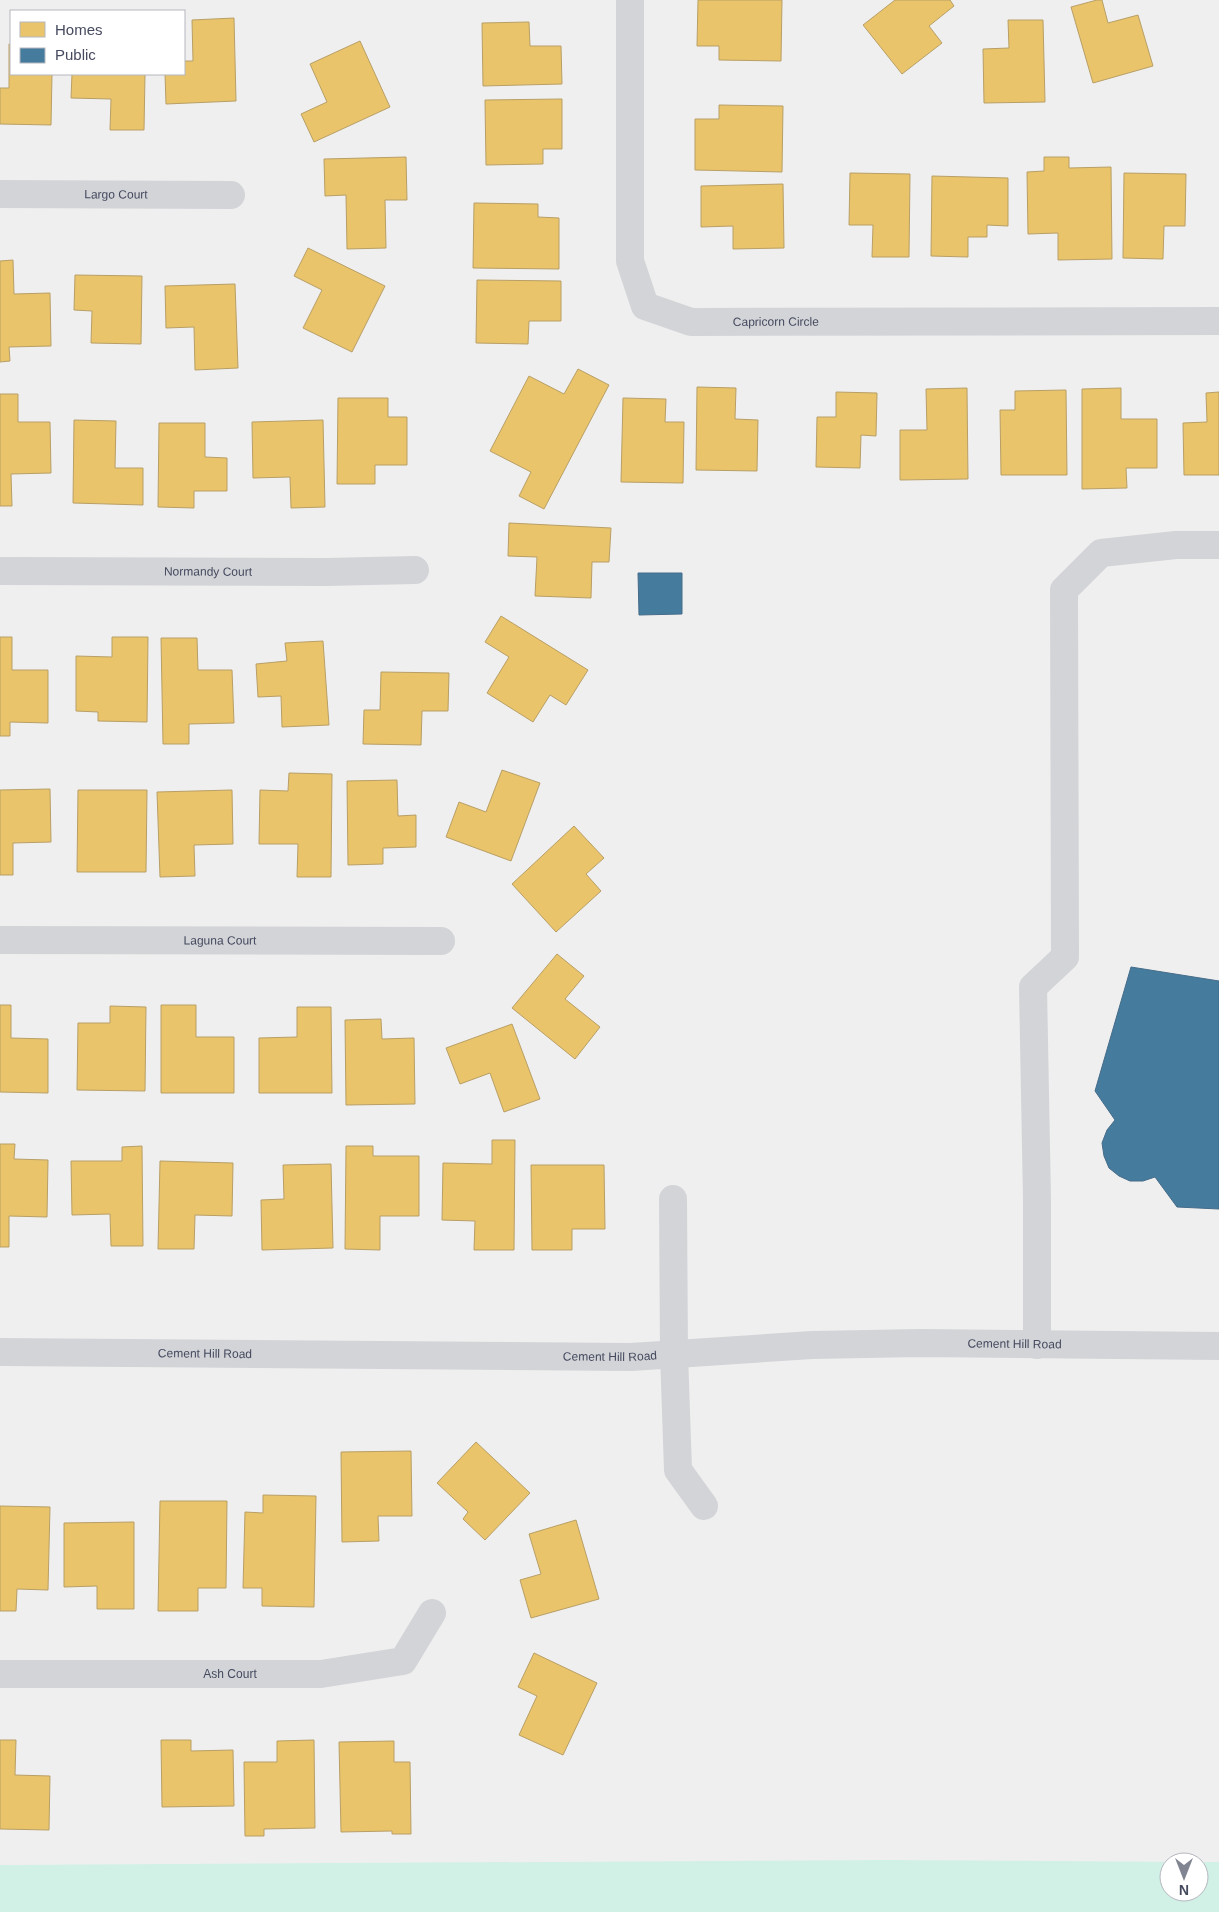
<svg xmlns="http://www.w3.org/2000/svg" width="1219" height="1912" font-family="Helvetica,sans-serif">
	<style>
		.green { fill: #d1f1e7 }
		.homes { fill: #e9c46a; stroke: #b89f66 }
		.public { fill: #457b9d; stroke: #456c8a }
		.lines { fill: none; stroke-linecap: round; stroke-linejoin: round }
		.minor { stroke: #d2d4d8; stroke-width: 28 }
		.labels { text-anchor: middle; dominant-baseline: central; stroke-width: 5; stroke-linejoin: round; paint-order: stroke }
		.street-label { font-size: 12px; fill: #454a5e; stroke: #fff }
	</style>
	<rect width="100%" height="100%" fill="#f0efef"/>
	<path class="green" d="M885,1860L1194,1862H1169V1892H1199V1862H1219V1912H0V1865Z"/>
	<path class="homes" d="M698,0H782L781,61L719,60V46H697Z
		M895,0H950L954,6L929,26L942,43L902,74L863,25Z
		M1097,0H1102L1108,23L1138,15L1153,66L1093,83L1071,7Z
		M234,18L236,101L166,104L165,74H184V61H193L192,20Z
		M1008,20H1043L1045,102L984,103L983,49L1009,48Z
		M529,22L530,46H561L562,84L483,86L482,23Z
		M360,41L390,107L314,142L301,114L327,102L310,64Z
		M9,44H11V74H52L51,125L0,124V88H9Z
		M72,74H145L144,130H110L111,99L71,98Z
		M562,99V149H543V164L486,165L485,100Z
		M719,105L783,106L782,172L695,170V119H719Z
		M406,157L407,200H385L386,248L347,249L346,195L325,196L324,159Z
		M1044,157H1069V168L1111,167L1112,259L1058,260V233L1028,234L1027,172L1044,171Z
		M850,173L910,174L909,257H872L873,225H849Z
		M1124,173L1186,174L1185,226H1164L1163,259L1123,258Z
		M932,176L1008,178V226L987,225V237H968V257L931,256Z
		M783,184L784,248L733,249V226L701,227V186Z
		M474,203L538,204V217L559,218V269L473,268Z
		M308,248L385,286L352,352L303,328L322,290L294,276Z
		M13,260L14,294L50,293L51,346L9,347L10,361L0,362V261Z
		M75,275L142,276L141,344L91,343L92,311L74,310Z
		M477,280L561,281V321H529L528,344L476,343Z
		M235,284L238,368L195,370L194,327L166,328L165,286Z
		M578,369L609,385L544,509L519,496L531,472L490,451L529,376L564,394Z
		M697,387L736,388L735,419L758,420L757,471L696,470Z
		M967,388L968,479L900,480V430H927L926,389Z
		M1121,388V419H1157V468H1126L1127,488L1082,489V389Z
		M1066,390L1067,475H1001L1000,410H1015V391Z
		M836,392L877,393L876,436L861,435L860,468L816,467L817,417H836Z
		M1219,392V475H1184L1183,423L1207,422L1206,393Z
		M0,394H18V422H50L51,473L11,474L12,506H0Z
		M338,398H388V417H407V465H375V484H337Z
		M623,398L666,399L665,422H684L683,483L621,482Z
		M74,420L116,421L115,468H143V505L73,503Z
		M323,420L325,507L291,508L290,477L253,478L252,422Z
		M159,423H205V457L227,458V491H194V508L158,507Z
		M509,523L611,528L609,562H592L591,598L535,596L537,557L508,556Z
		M501,616L588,670L566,705L550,695L533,722L487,693L509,657L485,642Z
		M0,637H12V670H48V723L10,722V736H0Z
		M112,637H148L147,722L98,721V712L76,711V656L112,657Z
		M161,638H197L198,670H232L234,723L189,724V744H163Z
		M323,641L329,725L282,727L281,696L258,697L256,664L287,661L285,643Z
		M381,672L449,673L448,711H422L421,745L363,744L364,710H380Z
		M502,770L540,783L511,861L446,837L459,802L486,812Z
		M289,773L332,774L331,877H297L298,844H259L260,790L288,791Z
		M397,780L398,816L416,815V847L383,848V864L348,865L347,781Z
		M50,789L51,842L13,843V875H0V790Z
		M78,790H147L146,872H77Z
		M232,790L233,844L194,845L195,876L160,877L157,792Z
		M574,826L604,858L586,874L601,891L556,932L512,884Z
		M557,954L584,976L565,999L600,1027L575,1059L512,1008Z
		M0,1005H11V1038L48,1039V1093L0,1092Z
		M161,1005H196V1037H234V1093H161Z
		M110,1006L146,1007L145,1091L77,1090L78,1023H110Z
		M297,1007H331L332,1093H259V1038L297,1037Z
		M381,1019L382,1039L414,1038L415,1104L346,1105L345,1020Z
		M512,1024L540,1099L504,1112L490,1073L460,1084L446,1048Z
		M492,1140H515L514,1250H474L475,1221L442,1220L443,1163L492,1164Z
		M0,1144H15L14,1159L48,1160L47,1217L9,1216V1247H0Z
		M142,1146L143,1246H111L110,1214L72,1215L71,1161H122V1147Z
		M346,1146H373V1156H419V1216H380V1250L345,1249Z
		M160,1161L233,1163L232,1216L195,1215L194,1249H158Z
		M331,1164L333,1248L262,1250L261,1200L284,1199L283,1165Z
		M531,1165H604L605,1229H572V1250H532Z
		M476,1442L530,1493L485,1540L463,1519L468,1512L437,1483Z
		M411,1451L412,1516H378L379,1541L342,1542L341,1452Z
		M263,1495L316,1496L314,1607L262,1606V1588H243L245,1512L263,1513Z
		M160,1501H227L226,1588H198V1611H158Z
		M0,1506L50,1507L48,1590L17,1589L16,1611H0Z
		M576,1520L599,1599L531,1618L520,1580L541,1574L529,1534Z
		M134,1522V1609H97V1586L64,1587V1523Z
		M534,1653L597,1683L563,1755L519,1735L537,1696L518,1687Z
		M0,1740H16L15,1775L50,1776L49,1830L0,1829Z
		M161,1740H191V1751L233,1750L234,1806L162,1807Z
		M314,1740L315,1828L264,1829V1836H245L244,1762H277V1741Z
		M394,1741V1762H410L411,1834H392V1831L341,1832L339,1742Z"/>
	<path class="public" d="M638,573H682V614L639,615Z
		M1131,967L1219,981V1209L1177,1207L1155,1177L1143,1181H1130L1119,1176L1109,1168L1104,1156L1102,1143L1107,1130L1115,1120L1095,1091Z"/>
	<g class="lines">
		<g class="minor">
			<path id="s1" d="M630,0V261L645,306L691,322L1219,321"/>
			<path id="s2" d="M0,194L231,195"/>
			<path id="s3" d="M0,571L326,572L415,570"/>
			<path id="s4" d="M0,940L441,941"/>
			<path d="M673,1199L674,1354L678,1470L704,1506"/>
			<path d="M1037,1345V1200L1033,987L1065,957L1064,590L1101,553L1176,545H1219"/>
			<path id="s5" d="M0,1352L631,1357L812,1345L920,1343L1219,1346"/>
			<path id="s6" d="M0,1674H321L403,1661L432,1613"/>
		</g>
	</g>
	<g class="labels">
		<g class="street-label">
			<text stroke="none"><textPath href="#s2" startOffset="116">Largo Court</textPath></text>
			<text stroke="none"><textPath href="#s1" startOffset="442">Capricorn Circle</textPath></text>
			<text stroke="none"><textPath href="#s3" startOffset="208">Normandy Court</textPath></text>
			<text stroke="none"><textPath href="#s4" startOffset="220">Laguna Court</textPath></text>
			<text stroke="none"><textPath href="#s5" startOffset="1015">Cement Hill Road</textPath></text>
			<text stroke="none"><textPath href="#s5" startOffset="205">Cement Hill Road</textPath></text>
			<text stroke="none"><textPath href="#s5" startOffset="610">Cement Hill Road</textPath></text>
			<text stroke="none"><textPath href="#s6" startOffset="230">Ash Court</textPath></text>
		</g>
	</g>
	<rect x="10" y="10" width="175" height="65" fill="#ffffff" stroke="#b5b7bf"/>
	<rect x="20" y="22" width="25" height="15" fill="#e9c46a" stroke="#b5b7bf"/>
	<text x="55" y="35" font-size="15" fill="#454a5e">Homes</text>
	<rect x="20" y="48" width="25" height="15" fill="#457b9d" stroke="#b5b7bf"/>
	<text x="55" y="60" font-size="15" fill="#454a5e">Public</text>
	<g transform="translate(1184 1877) rotate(180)"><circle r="24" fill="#ffffff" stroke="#b5b7bf"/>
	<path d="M0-4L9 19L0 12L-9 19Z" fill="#818491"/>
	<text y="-8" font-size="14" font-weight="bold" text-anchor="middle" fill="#454a5e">N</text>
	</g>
</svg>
